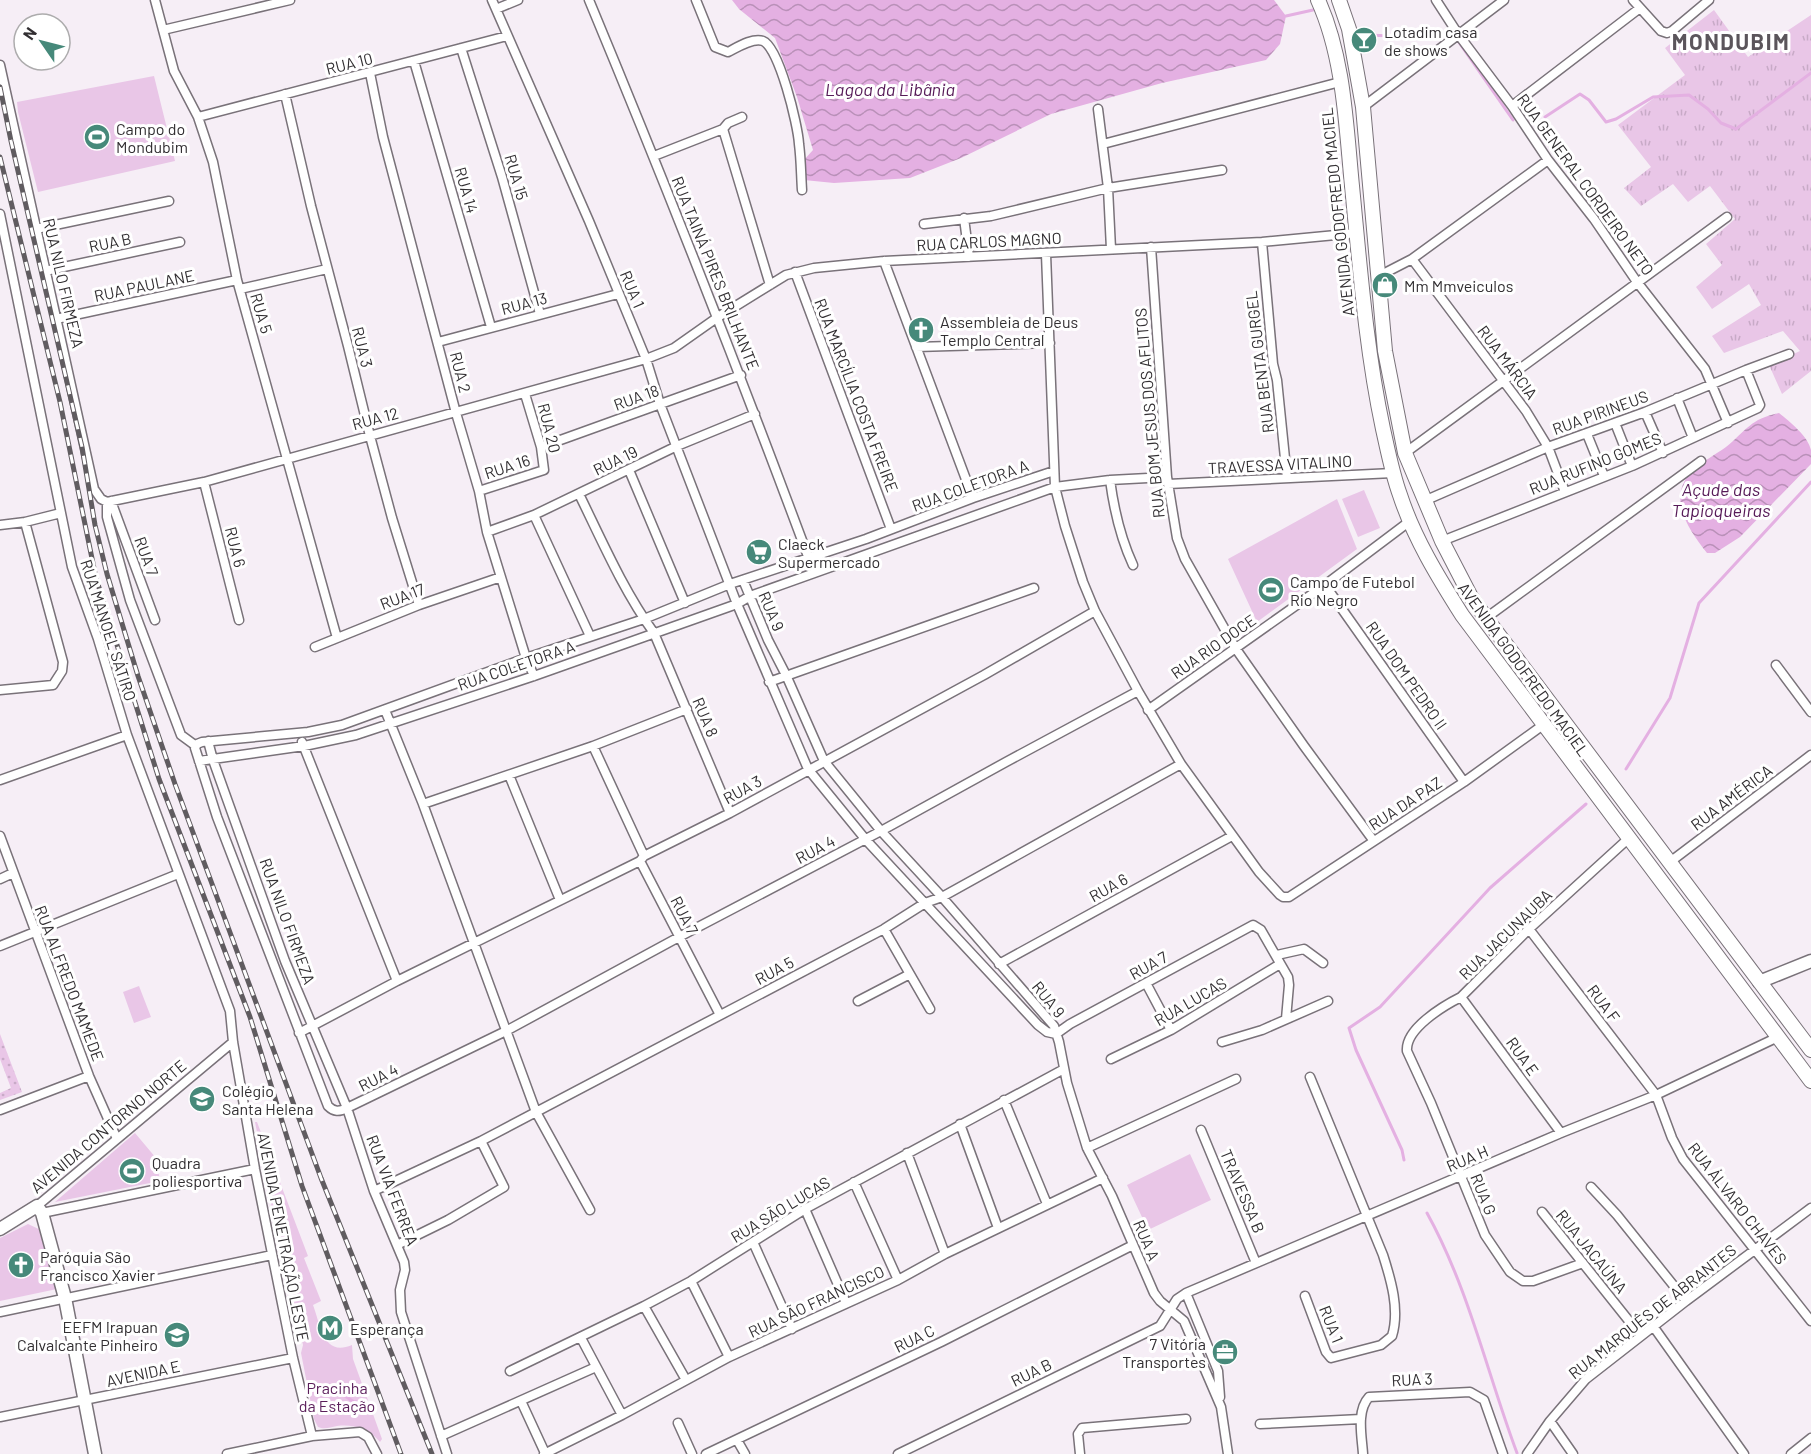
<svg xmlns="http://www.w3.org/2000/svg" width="1811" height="1454" font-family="Barlow,sans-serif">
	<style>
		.grass { fill: url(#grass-tufts) }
		.park { fill: #e9c6e7 }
		.garden { fill: url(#garden-dots) }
		.water { fill: url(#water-waves) }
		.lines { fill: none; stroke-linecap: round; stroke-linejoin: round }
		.stream { stroke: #e4b0e2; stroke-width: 3 }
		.street-casing { stroke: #797279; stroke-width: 11 }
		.secondary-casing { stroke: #797279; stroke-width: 15 }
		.primary-casing { stroke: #797279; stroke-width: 16 }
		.street { stroke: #fff; stroke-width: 8 }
		.secondary { stroke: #fff; stroke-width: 12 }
		.primary { stroke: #fff; stroke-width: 14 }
		.rail-casing { stroke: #605c60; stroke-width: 5 }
		.rail { stroke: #fff; stroke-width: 3; stroke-dasharray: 9; stroke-linecap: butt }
		.labels { text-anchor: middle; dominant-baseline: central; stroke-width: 6; stroke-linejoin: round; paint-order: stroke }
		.poi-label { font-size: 16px; fill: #322f32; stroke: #fff; text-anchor: start }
		.street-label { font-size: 16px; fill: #322f32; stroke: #fff }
		.park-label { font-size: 16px; fill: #5b1f5b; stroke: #fff }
		.water-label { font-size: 18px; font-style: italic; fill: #571b58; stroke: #fff }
		.district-label { font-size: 22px; font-weight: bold; letter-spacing: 1.5px; fill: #5b555b; stroke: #fff }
	</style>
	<defs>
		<pattern id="grass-tufts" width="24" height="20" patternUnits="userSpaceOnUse" patternTransform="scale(1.5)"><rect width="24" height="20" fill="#e9c6e7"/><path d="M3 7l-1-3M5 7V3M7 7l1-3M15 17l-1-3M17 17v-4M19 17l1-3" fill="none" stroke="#c8aac7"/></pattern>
		<pattern id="garden-dots" width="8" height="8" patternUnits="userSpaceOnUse" patternTransform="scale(1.5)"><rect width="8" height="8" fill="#e9c6e7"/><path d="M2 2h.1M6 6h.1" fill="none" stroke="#c8aac7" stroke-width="1.8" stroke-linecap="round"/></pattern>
		<pattern id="water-waves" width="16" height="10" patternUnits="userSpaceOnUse" patternTransform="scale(1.5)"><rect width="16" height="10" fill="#e4b0e2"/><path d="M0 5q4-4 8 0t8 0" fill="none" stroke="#b990b8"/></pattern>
	</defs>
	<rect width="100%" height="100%" fill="#f6eef6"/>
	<path class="grass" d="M1714,10L1748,57L1811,15V371L1782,394L1769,365L1800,351L1783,331L1724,353L1712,336L1761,305L1749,284L1712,309L1696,287L1722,265L1706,244L1735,219L1710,186L1688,202L1673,184L1641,206L1624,188L1651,167L1618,125L1685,75L1665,48Z"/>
	<path class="park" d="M154,76L175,161L38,192L18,112L17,102Z
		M1364,490L1380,528L1358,537L1342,499Z
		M1337,499L1357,549L1257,622L1228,559Z
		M139,986L151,1017L134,1023L123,992Z
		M255,1122H257L308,1256L304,1258L321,1301L313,1305C321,1326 323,1357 352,1345L353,1359L382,1439L380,1442C369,1429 354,1424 337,1426C330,1427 325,1430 318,1427L314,1419L301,1353L303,1345L289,1281L285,1275Z
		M135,1133L156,1158L160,1181L55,1202Z
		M1190,1154L1211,1200L1148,1230L1127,1185Z
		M28,1224L45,1232L57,1289L0,1301V1238Z"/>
	<path class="garden" d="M0,1034L22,1092L0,1100V1093L11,1088L0,1059Z"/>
	<path class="water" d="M732,0H1274L1286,16L1280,44L1266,60L1162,83L1051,114L961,158L910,178L834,183L804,180L803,161L813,150L797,97L775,38L739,9Z
		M1779,413C1790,422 1808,436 1811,450C1811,454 1811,460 1811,464L1740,537L1715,553H1707C1689,530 1666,498 1692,471C1701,462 1715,455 1726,447C1747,430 1750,419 1779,413Z"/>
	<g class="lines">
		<path class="stream" d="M1286,16L1313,10
			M1364,35L1395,36L1433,30L1443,34
			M1458,41L1513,120
			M1545,117L1580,94L1589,100L1606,122L1616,119L1653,97L1689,95L1708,109L1721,123L1736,129L1811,73
			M1626,769L1670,698L1699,603L1811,482
			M1404,1160L1402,1150L1356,1050L1349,1028L1380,1007L1490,888L1586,804
			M1427,1213C1469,1289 1487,1373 1517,1453
			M329,1385L354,1402H366"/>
		<defs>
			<path id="street" d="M155,0L174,71L198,117L213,162L237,280L337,638
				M492,0L589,221L646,359L660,404L737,604L808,769L866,840L1038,1025L1047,1032L1056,1034
				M589,0C666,185 739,371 809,559
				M696,0L715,47L728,52C736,48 753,37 763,41C779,47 798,125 799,144C801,159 801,175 802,190
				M1436,0L1458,34L1512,106L1548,160L1594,219L1637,282L1705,369L1728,423
				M1633,0L1661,31L1667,33L1672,31L1709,0
				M496,9L518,0
				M163,30L290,0
				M461,48L502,177L540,314
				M414,61L491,327
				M0,65L94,489L101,499L107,502L204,482L646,359L674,348L718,317L786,275L814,268L884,261L1262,242L1357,233
				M370,73L383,137L456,413L479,491L487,532L526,658L534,676
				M285,94L311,206L348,346L370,436L392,518L419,605
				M1512,106L1640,8
				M1363,107L1504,0
				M1098,109L1108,188L1111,249
				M198,117L507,36
				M723,129L770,285
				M1103,144L1340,82
				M654,156L723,129L728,123L742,117
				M0,214L72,567L98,639L127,735L230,1011L233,1042L255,1169L293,1358L312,1436
				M964,218L969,257
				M924,224L991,216L1108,188L1222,170
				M36,229L169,201
				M1262,242L1273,364L1277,380L1287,478
				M1151,247L1167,477L1177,538L1185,559L1236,649L1304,746L1373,840
				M1046,254L1055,487L1065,526L1083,582L1095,611L1138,691L1181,764L1259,872L1280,895L1283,897H1289L1464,782L1543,725
				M1412,259L1526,411L1548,447L1565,492
				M884,261L973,498
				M45,271L180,242
				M795,272L891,529
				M1379,276L1412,259L1548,160
				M240,289L327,269
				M56,319L237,280
				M438,342L618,294
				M916,347L1050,343
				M1677,398L1693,438
				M1645,412L1663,453
				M1615,423L1632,466
				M1587,434L1604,476
				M541,447L741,375
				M1405,453L1727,217
				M629,470L685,603
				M1054,471L973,498L866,539L730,584L644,619L526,658L342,725L308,732L202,742L197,744L195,748L217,817L328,1106C334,1112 339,1112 347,1108L506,1031L679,937L881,831L1006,762L1138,691
				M1110,480C1114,510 1120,537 1133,565
				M204,482L239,620
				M1168,484L1393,473
				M479,491L544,470L541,447L525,394
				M579,494C602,541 623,590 654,633L730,813
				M111,501L155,620
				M1424,501L1548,447L1645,412L1746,370L1789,354
				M107,502V517L130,600L181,735L196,746
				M534,515L590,636
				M0,525L25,522L61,513
				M487,532L534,515L677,446L755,414
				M1442,541L1632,466L1758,408L1760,405L1746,370
				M743,580L768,640L786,675L824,761L881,831L942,897L1054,1026L1059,1042L1067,1083L1087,1148L1112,1196L1154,1293L1160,1301L1184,1321L1221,1407L1228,1454
				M1325,585L1464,782
				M1486,618L1701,461
				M315,647L419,605L501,577
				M1776,665L1811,712
				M769,682L1034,588
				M0,690L53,685L62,671L63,662L25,522
				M385,710L423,804L536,1112L590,1210
				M1148,710L1325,585L1410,521
				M208,741L213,760L285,961L347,1108L374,1191L404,1262L405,1270L400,1290L401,1312L447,1454
				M302,742L397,981
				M593,746L644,856
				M199,761L304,746L356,735L534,676L737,604L750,596L1055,487L1110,480L1167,477
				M509,775L560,900
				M0,780L127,735
				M423,804L593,746L687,709
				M0,836L89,1076L117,1139
				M640,861L720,1015
				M1670,862L1811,755
				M0,879L13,873
				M884,929L930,1009
				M1529,929L1656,1095L1672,1138L1683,1159L1811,1321
				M0,946L178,874
				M1277,955L1304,949L1323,963
				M999,964L1232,836
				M1146,983L1171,1030
				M1461,997L1561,1133
				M858,1001L910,974
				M299,1033L397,981L640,861L644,856L730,813L984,675L1095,611
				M1056,1034L1070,1024L1253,925L1261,930L1288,977L1289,985L1286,1019
				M1222,1042L1262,1030L1328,1001
				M1111,1059L1171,1030L1280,964
				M1004,1100L1047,1204
				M0,1110L89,1076
				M960,1124L998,1228
				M1201,1130L1256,1263
				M1087,1148L1236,1079
				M907,1153L945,1254
				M854,1182L898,1280
				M1591,1187L1617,1215L1686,1301
				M374,1191L481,1141L884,929L925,903L942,897L1181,764
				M37,1206L233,1042
				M805,1209L846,1303
				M1542,1212L1641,1336
				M42,1213L255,1169
				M753,1242L792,1329
				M397,1245L448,1220L504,1187L481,1141
				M1583,1263L1533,1281H1523L1510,1272L1485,1235L1431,1103L1407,1051C1405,1029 1443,1006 1461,997L1529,929L1629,838
				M691,1281L729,1357
				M1186,1293L1218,1371L1220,1397
				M1305,1296L1326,1352L1331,1358L1381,1345L1392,1336C1400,1310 1391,1280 1383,1255L1310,1077
				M644,1306L686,1380
				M0,1312L272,1255
				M1653,1326L1744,1454
				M581,1338L622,1415
				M510,1371L644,1306L691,1281L805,1209L1064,1069
				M521,1401L545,1453
				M0,1417L293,1358
				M1550,1421L1573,1454
				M678,1423L692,1454
				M1260,1424L1361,1419
				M441,1436L596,1367
				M737,1440L745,1454
				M227,1454L312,1436L360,1432L368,1437L377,1454
				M544,1454L622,1415L729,1357L898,1280L945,1254L1103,1178
				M706,1454L941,1342L1133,1245
				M898,1454L1160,1326L1177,1299L1186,1293L1561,1133L1656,1095L1778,1037
				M1080,1454L1078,1434L1082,1428L1186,1419
				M1363,1454C1362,1437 1356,1411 1369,1397L1470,1392L1484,1400L1503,1454
				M1527,1454L1550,1421L1586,1379L1686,1301L1811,1208
				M1791,1454L1811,1438"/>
			<path id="secondary" d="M1759,982L1811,961
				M0,1229L37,1206L42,1213L65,1298L95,1454"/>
			<path id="primary" d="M1318,0C1344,57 1346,125 1352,186C1360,268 1366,349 1383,429C1388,451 1392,473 1400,495C1414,538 1438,577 1462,615L1811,1081
				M1339,0L1349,29L1363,107L1385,351L1405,453L1442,541L1471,597L1486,618L1811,1050"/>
		</defs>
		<use href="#street" class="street-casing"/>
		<use href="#secondary" class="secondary-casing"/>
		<use href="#primary" class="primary-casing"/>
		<use href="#street" class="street"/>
		<use href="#secondary" class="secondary"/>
		<use href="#primary" class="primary"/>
		<defs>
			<path id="rail" d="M0,87L11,141L82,447L95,525L107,574L138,676L175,784L321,1178L432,1454
				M0,157L60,402L96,578L159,779L250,1017L302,1186L401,1454"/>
		</defs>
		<use href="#rail" class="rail-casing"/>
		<use href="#rail" class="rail"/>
	</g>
	<defs>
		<symbol id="bar-disc" viewBox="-11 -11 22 22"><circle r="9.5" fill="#46897a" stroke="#fff"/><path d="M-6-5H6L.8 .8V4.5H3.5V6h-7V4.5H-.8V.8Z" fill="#fff"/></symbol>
		<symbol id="stadium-disc" viewBox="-11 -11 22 22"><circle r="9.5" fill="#46897a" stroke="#fff"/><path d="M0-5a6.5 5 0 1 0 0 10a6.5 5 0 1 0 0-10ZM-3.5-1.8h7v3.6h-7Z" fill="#fff"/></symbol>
		<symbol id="shop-disc" viewBox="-11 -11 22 22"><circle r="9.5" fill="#46897a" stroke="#fff"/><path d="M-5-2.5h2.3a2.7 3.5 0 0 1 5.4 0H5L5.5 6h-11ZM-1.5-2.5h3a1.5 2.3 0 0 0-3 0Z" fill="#fff"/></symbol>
		<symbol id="church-disc" viewBox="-11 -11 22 22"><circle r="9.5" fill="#46897a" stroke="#fff"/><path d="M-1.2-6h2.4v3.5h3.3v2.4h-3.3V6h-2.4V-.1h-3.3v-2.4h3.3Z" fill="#fff"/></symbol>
		<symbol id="supermarket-disc" viewBox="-11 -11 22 22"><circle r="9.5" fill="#46897a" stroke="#fff"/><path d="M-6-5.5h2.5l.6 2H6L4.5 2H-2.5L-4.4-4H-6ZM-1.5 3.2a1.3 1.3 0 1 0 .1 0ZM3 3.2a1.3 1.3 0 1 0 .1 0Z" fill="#fff"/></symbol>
		<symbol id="school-disc" viewBox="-11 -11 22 22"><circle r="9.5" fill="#46897a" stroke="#fff"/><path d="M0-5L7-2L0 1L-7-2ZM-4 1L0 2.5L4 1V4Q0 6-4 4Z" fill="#fff"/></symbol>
		<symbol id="metro-disc" viewBox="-11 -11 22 22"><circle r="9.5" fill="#46897a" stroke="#fff"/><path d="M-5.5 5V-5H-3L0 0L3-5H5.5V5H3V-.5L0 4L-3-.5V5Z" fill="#fff"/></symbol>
		<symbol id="office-disc" viewBox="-11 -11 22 22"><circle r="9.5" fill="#46897a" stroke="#fff"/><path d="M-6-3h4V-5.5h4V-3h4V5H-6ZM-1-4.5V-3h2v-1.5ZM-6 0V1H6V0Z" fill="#fff"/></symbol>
	</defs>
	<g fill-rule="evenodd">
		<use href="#bar-disc" x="1349" y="25" width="30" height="30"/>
		<use href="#stadium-disc" x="82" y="122" width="30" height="30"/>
		<use href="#shop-disc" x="1370" y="270" width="30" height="30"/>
		<use href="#church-disc" x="906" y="315" width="30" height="30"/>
		<use href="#supermarket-disc" x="744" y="537" width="30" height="30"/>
		<use href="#stadium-disc" x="1256" y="575" width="30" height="30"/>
		<use href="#school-disc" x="187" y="1084" width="30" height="30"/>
		<use href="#stadium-disc" x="117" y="1156" width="30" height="30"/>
		<use href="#church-disc" x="6" y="1250" width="30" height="30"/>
		<use href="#metro-disc" x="315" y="1313" width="30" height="30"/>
		<use href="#school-disc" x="162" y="1320" width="30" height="30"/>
		<use href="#office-disc" x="1210" y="1337" width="30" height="30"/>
	</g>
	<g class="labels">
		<g class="poi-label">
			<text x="1384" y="31">Lotadim casa<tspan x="1384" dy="18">de shows</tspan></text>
			<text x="116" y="128">Campo do<tspan x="116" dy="18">Mondubim</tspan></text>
			<text x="1404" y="285">Mm Mmveiculos</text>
			<text x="940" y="321">Assembleia de Deus<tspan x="940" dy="18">Templo Central</tspan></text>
			<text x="778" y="543">Claeck<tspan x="778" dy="18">Supermercado</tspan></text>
			<text x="1290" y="581">Campo de Futebol<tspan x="1290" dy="18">Rio Negro</tspan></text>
			<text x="222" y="1090">Colégio<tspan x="222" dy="18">Santa Helena</tspan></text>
			<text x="152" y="1162">Quadra<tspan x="152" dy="18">poliesportiva</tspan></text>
			<text x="40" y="1256">Paróquia São<tspan x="40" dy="18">Francisco Xavier</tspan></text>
			<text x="158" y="1326" text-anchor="end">EEFM Irapuan<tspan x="158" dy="18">Calvalcante Pinheiro</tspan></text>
			<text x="350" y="1328">Esperança</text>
			<text x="1206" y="1343" text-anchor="end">7 Vitória<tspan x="1206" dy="18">Transportes</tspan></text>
		</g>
		<g class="street-label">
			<text transform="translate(349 63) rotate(-14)">RUA 10</text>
			<text transform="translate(517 177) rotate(74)">RUA 15</text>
			<text transform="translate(1586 184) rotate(54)">RUA GENERAL CORDEIRO NETO</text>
			<text transform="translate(467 190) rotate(74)">RUA 14</text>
			<text transform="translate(1337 212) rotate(-96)">AVENIDA GODOFREDO MACIEL</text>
			<text transform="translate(989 241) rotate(-3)">RUA CARLOS MAGNO</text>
			<text transform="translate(110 242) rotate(-12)">RUA B</text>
			<text transform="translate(716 273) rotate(68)">RUA TAINÁ PIRES BRILHANTE</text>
			<text transform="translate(64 283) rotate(77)">RUA NILO FIRMEZA</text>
			<text transform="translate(144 285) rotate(-12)">RUA PAULANE</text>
			<text transform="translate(633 289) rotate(67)">RUA 1</text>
			<text transform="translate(524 303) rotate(-15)">RUA 13</text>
			<text transform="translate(262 313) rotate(74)">RUA 5</text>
			<text transform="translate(363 347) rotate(76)">RUA 3</text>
			<text transform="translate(1259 362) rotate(-97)">RUA BENTA GURGEL</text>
			<text transform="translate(1508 362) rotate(53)">RUA MÁRCIA</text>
			<text transform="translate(461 372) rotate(76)">RUA 2</text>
			<text transform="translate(857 395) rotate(69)">RUA MARCÍLIA COSTA FREIRE</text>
			<text transform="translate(636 397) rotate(-20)">RUA 18</text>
			<text transform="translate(1600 412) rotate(-20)">RUA PIRINEUS</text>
			<text transform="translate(1149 413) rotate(-95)">RUA BOM JESUS DOS AFLITOS</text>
			<text transform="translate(375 418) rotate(-15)">RUA 12</text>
			<text transform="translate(550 428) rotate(76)">RUA 20</text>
			<text transform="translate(615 460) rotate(-26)">RUA 19</text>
			<text transform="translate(1595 463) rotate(-22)">RUA RUFINO GOMES</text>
			<text transform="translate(1280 464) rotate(-3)">TRAVESSA VITALINO</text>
			<text transform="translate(507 466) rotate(-18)">RUA 16</text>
			<text transform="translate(970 485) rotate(-20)">RUA COLETORA A</text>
			<text transform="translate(236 547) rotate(76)">RUA 6</text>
			<text transform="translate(147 556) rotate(70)">RUA 7</text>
			<text transform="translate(402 596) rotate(-21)">RUA 17</text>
			<text transform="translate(772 611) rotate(67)">RUA 9</text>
			<text transform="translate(109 630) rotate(72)">RUA MANOEL SÁTIRO</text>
			<text transform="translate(1213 646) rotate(-35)">RUA RIO DOCE</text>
			<text transform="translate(516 665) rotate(-19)">RUA COLETORA A</text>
			<text transform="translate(1524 669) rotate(54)">AVENIDA GODOFREDO MACIEL</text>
			<text transform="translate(1407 675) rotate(55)">RUA DOM PEDRO II</text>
			<text transform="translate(706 717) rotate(67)">RUA 8</text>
			<text transform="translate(742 789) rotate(-29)">RUA 3</text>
			<text transform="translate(1731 797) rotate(-37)">RUA AMÉRICA</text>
			<text transform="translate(1405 803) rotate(-33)">RUA DA PAZ</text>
			<text transform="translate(815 849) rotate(-28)">RUA 4</text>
			<text transform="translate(1108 887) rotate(-29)">RUA 6</text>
			<text transform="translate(685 915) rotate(63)">RUA 7</text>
			<text transform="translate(288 921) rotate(70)">RUA NILO FIRMEZA</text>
			<text transform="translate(1505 934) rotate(-44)">RUA JACUNAUBA</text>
			<text transform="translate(1148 965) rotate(-29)">RUA 7</text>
			<text transform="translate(774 970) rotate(-28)">RUA 5</text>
			<text transform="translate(70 983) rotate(69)">RUA ALFREDO MAMEDE</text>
			<text transform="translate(1049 999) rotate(51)">RUA 9</text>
			<text transform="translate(1190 1001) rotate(-30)">RUA LUCAS</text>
			<text transform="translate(1604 1003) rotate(53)">RUA F</text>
			<text transform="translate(1523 1056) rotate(54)">RUA E</text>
			<text transform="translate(378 1077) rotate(-27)">RUA 4</text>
			<text transform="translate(108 1126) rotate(-40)">AVENIDA CONTORNO NORTE</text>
			<text transform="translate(1467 1158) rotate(-23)">RUA H</text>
			<text transform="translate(393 1190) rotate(69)">RUA VIA FERREA</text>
			<text transform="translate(1243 1191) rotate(67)">TRAVESSA B</text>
			<text transform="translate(1484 1194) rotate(68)">RUA G</text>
			<text transform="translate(1738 1203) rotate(52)">RUA ÁLVARO CHAVES</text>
			<text transform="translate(780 1209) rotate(-31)">RUA SÃO LUCAS</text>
			<text transform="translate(284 1237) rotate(79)">AVENIDA PENETRAÇÃO LESTE</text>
			<text transform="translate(1147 1240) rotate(67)">RUA A</text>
			<text transform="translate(1592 1251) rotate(51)">RUA JACAÚNA</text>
			<text transform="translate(816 1301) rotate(-25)">RUA SÃO FRANCISCO</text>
			<text transform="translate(1652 1311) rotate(-38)">RUA MARQUÊS DE ABRANTES</text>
			<text transform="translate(1332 1324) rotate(68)">RUA 1</text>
			<text transform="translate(914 1338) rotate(-26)">RUA C</text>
			<text transform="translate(1031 1372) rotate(-26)">RUA B</text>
			<text transform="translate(143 1373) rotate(-12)">AVENIDA E</text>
			<text transform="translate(1412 1379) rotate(-3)">RUA 3</text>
		</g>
		<g class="park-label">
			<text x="337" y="1387">Pracinha<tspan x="337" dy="18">da Estação</tspan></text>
		</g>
		<g class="water-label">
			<text x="890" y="89">Lagoa da Libânia</text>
			<text x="1721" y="489">Açude das<tspan x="1721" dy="21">Tapioqueiras</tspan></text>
		</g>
		<g class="district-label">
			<text x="1731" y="41">MONDUBIM</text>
		</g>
	</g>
	<g transform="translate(42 42) rotate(305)"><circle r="28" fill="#ffffff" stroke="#adacad" stroke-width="1.5"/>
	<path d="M0-4.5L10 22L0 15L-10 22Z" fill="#46897a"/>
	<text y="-9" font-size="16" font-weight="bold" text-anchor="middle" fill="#322f32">N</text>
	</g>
</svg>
